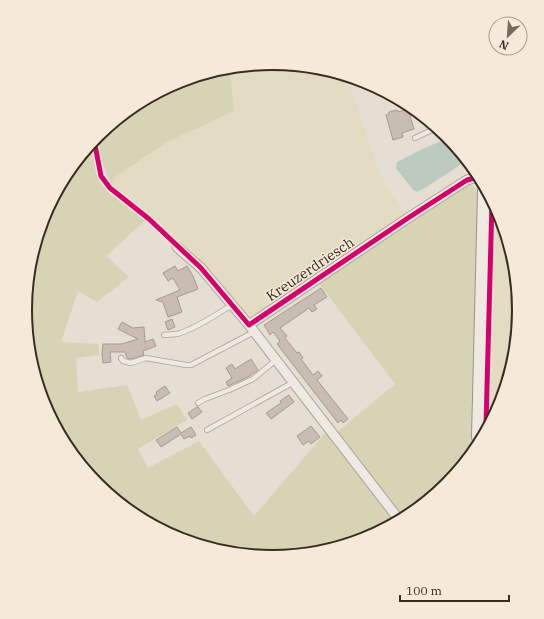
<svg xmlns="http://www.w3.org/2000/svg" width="544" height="619" font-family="'IBM Plex Serif',serif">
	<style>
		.farmland { fill: #e4dbc3 }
		.green { fill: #d7d4b5 }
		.water { fill: #bccac0 }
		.building { fill: #c9bcb3; stroke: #a69a91 }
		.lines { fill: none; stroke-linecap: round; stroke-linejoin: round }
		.lane-casing { stroke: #aba39a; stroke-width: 6 }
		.street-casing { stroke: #aba39a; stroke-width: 11 }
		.secondary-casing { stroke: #9b938a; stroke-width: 14 }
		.lane { stroke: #eee9e3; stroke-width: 4.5 }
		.street { stroke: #eee9e3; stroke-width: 9 }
		.secondary { stroke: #eee9e3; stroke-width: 12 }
		.cycleway-casing { stroke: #f5ead9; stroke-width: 8 }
		.cycleway { stroke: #d6006c; stroke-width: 5 }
		.labels { text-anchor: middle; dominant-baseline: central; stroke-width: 3; stroke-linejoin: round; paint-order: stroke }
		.street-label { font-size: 14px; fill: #3b2b21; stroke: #f5ead9 }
		.rim { fill: none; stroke: #3b2b21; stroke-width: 2 }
	</style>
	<rect width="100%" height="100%" fill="#e5ded2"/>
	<path class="farmland" d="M272,63L347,77L379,172L405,214L314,278L248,320L203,266L149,217L111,185L114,178L167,142L234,111L230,71Z
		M493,204L500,215L519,310L500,404L489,421Z"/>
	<path class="green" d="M230,71L234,111L167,142L114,178L111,185L100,157L96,136L98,135L178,81Z
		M91,145L96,165L109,189L146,220L106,256L129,277L97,302L78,291L61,342L98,344L99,355L76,358L78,392L127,385L141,420L177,404L187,420L138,449L148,468L199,441L254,516L327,431L395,518L366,538L272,556L177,538L97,484L44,404L25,309L44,215Z
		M468,183L479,190L473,445L446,484L400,515L336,433L395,384L318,282Z"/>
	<path class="water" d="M450,139L462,158L460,165L457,167L423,189L417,192L413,190L396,168L397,162C414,154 431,143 450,139Z"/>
	<path class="building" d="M408,109L414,129L402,133L403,137L393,140L386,115L389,114V112L397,110L398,112Z
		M175,266L178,271L187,266L193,276L198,289L177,297L182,312L168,317L163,302L156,300L180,290L173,278L168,281L163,273Z
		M321,288L327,297L314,305L317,309L312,312L309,308L280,328L287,336L285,338L297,353L299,352L303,358L301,359L313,375L318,371L322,376L317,380L348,419L343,423L341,420L338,423L277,344L280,341L273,332L270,335L264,325Z
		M172,319L175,327L168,330L165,322Z
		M122,322L133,328L144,327L145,342L153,339L156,346L143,351L144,355L131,359L127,358L125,352H110L111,362L103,363L102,354L103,344H122L138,339L118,329Z
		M251,359L258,370L248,377L228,386L226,382L232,378L226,368L232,364L235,369Z
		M165,386L170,393L157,401L154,396L157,394L156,392Z
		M289,395L294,402L271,419L266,413L281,403L280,401Z
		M197,407H198L202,412L192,419L188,413Z
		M311,426L320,437L311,444L309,441L303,445L297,436Z
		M177,427L181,433L191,427L196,435L191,438L190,436L184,439L181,434L161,447L156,440Z"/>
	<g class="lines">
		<defs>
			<path id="lane" d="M415,138L432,130L430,124
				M164,335C170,334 176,335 180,333C199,327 215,315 232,305
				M121,358L123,361L131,363L146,358L186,365H191L254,332
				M198,403L205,399L229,390L253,379L276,360
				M207,430L292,383"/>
			<path id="street" d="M177,247L201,268L249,325L397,517
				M249,325L408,218L467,180L475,178"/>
			<path id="secondary" d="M478,437L484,191"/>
		</defs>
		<use href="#lane" class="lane-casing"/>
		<use href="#street" class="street-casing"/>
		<use href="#secondary" class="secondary-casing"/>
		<use href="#lane" class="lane"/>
		<use href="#street" class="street"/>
		<use href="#secondary" class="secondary"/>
		<defs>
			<path id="cycleway" d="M94,140L101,176L110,188L149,219L201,268L249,325L408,218L467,180L475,178
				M486,425L492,202"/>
		</defs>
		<use href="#cycleway" class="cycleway-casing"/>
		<use href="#cycleway" class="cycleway"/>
	</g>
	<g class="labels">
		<g class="street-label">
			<text transform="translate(310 269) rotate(-34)">Kreuzerdriesch</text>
		</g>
	</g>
	<path d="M0 0H544V619H0ZM32 310a240 240 0 1 1 480 0a240 240 0 1 1-480 0Z" fill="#f5ead9" fill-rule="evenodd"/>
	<path class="rim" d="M32 310a240 240 0 1 1 480 0a240 240 0 1 1-480 0Z"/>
	<g transform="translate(508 36) rotate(205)"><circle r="19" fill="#f5ead9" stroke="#ab9e8f"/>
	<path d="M0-3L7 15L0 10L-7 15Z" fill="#766a5f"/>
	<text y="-6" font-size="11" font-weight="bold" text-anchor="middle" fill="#3b2b21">N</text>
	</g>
	<path d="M400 595v6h109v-6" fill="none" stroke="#3b2b21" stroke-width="2"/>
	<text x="406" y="595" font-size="12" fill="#3b2b21" stroke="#f5ead9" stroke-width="3" paint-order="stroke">100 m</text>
</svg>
